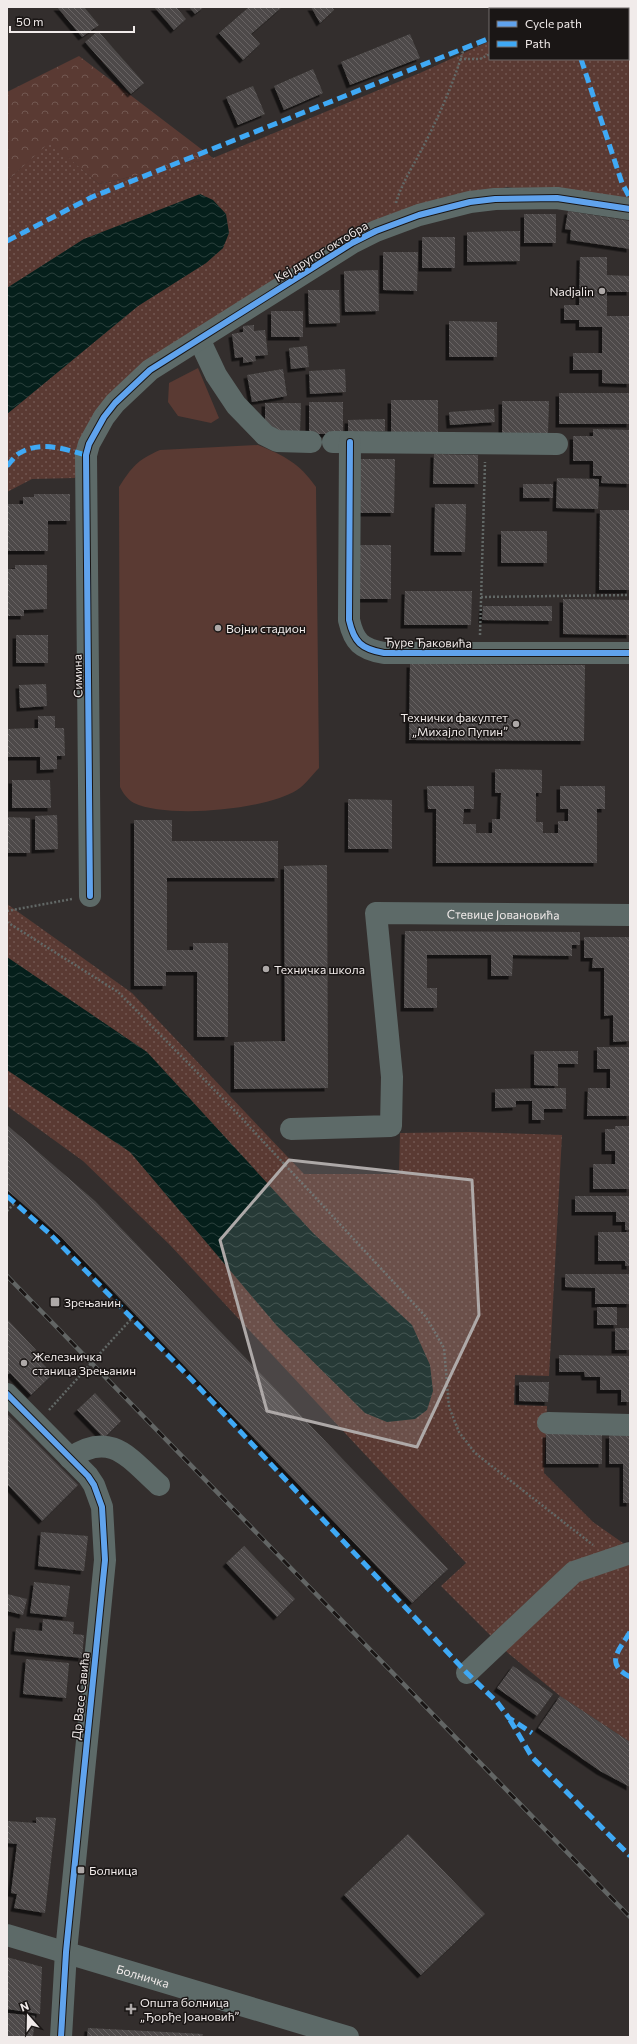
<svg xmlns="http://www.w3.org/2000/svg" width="637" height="2044" font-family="Commissioner,sans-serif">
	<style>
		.grass { fill: url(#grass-dots) }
		.forest { fill: url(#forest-crowns) }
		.green { fill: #5a3a33 }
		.water { fill: url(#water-waves) }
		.building { fill: url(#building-back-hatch); filter: url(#shadow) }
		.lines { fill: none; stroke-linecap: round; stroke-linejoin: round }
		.path { stroke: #626866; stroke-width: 2.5; stroke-dasharray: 2 2; stroke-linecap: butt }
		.minor { stroke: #5d6a68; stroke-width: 22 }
		.rail-casing { stroke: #626564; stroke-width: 4.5 }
		.rail { stroke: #1a1615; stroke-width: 3; stroke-dasharray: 9; stroke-linecap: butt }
		.quiet { stroke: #3fa9f5; stroke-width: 5; stroke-dasharray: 10 5; stroke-linecap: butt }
		.cycleway-casing { stroke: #1a1615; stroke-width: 8 }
		.cycleway { stroke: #60a3ed; stroke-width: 6 }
		.marked { fill: #aea9a8; fill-opacity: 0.2; stroke: #aea9a8; stroke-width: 3; stroke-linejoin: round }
		.poi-dot { fill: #aea9a8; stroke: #1a1615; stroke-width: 1.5 }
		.labels { text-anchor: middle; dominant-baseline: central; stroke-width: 3; stroke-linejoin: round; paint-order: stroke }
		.street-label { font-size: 12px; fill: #f1ebea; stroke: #1a1615 }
		.poi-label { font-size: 12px; fill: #f1ebea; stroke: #1a1615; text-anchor: start }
	</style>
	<defs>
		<pattern id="grass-dots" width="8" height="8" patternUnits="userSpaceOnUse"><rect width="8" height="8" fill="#5a3a33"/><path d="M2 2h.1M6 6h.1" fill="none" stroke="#725751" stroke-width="1.8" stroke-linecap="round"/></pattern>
		<pattern id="forest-crowns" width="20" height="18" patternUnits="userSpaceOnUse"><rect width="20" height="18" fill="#5a3a33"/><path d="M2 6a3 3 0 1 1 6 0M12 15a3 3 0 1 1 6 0" fill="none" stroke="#725751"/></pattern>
		<pattern id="water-waves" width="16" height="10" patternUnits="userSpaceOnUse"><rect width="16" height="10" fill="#051f1b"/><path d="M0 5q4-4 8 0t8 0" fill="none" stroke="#2a403c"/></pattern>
		<pattern id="building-back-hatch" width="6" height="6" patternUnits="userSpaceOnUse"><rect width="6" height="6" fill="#4d4a49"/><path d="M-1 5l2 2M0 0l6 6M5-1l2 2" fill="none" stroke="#676463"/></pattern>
		<filter id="shadow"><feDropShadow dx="-3.5" dy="3.5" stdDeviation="0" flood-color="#0009"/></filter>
	</defs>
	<rect width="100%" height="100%" fill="#332e2d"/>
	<path class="grass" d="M554,7H630V208L598,199L507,187L386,217L138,368L75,478L32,479L7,492V414L138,306L206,263L223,248L84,239L7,288V181L50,141L99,184L213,158L420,73L490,41V59H628V9H554Z
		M7,904L132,993L304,1174H399L400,1133L470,1132L562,1135L549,1376L515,1375L514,1405L547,1406L544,1473L593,1522L630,1548V1742L560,1696L508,1653L441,1586L466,1563L170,1245L83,1161L7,1106Z"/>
	<path class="forest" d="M79,56L213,158L99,184L50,142L7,181V92Z"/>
	<path class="green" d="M198,368L219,418L211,423L178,416L168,402L169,383Z
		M258,445C285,456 299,463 316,487L319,768C312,775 305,785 297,790C266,810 167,819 134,803C127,799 123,793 120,787L119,487C132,467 137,460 160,450Z"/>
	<path class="water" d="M200,194L213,200L226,214L229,233L223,248L206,263L138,306L7,414V288L84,239Z
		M7,957L147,1052L313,1233L412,1325L430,1365L433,1391L427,1410L415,1419L387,1422L365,1413L277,1326L130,1152L7,1070Z"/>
	<path class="building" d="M57,7H84L99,25L82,37Z
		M154,7H176L186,19L174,30Z
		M189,7H204L195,14Z
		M249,7H282L251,34L260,44L243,60L219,33Z
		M311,7H332L334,10L320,23Z
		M98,31L144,83L131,94L85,42Z
		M410,34L420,58L350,85L341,62Z
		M313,69L323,93L284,110L274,86Z
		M253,86L265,114L238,125L226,97Z
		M568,211L630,221V249L570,240L571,230L565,229Z
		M524,214H556V243H524Z
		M520,231V261L467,262V232Z
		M422,237H455V268H422Z
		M383,252H418L417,291L383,290Z
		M580,257H607V275L630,276V292H607V316H630V384L602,383V370H573V353H602V327H579V320H564V305H579Z
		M378,270L379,311L345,312L344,271Z
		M308,290H339L340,323L309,324Z
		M271,311H303V337H271Z
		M449,321L497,322V357H449Z
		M254,325V331L265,330L268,355L255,356L256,361L243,363V357L235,358L232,334L243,332V326Z
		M307,346L309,367L291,369L289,348Z
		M283,369L287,396L252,402L247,375Z
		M345,369L346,392L310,394L309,371Z
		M559,393H630V424H559Z
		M391,400H438V432H391Z
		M502,401H549L548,433H502Z
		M309,402H343V434H309Z
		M265,403H301L300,433H265Z
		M494,409L495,422L450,425L449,412Z
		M385,419V431L348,433V420Z
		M593,429L630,430V484L601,483L602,476H593V461H573V436H593Z
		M434,454L478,455V484H433Z
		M360,459H395L394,513H360Z
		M557,478L599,479L598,509L556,508Z
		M523,484H553V498H523Z
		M34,494H70V521H48V551H7V504H23V497H34Z
		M435,504H466L465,552H434Z
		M600,510H630V590H599Z
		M501,531H547V563H501Z
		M357,545H391V599H357Z
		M15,565H47V609L24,610V616H7L8,569H15Z
		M405,591H472L471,625H404Z
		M563,599L630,600V635L563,634Z
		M483,606H552V621L482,620Z
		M16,635H48V663H16Z
		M410,664L585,665L584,741L409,740Z
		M46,684L47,706L20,708L19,685Z
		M38,716H55V728H64L65,756H57V769L40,770V757H7V729L38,728Z
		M495,769L542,770V793H536V822H543V833H558V821H568V809H560V786H605V809H597V863H436V809H428L427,786H474V809H464L463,824H476V833H492V819H500L501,793H495Z
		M12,780H50L51,808H12Z
		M348,799L392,800V849H348Z
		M57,815L58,849L35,850V816Z
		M7,817L30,818V853H7Z
		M134,820H172V841H278V878H167V950H193V943H228V1037H197V972H166V986H134Z
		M327,865L328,1088L234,1089V1042L285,1041L284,866Z
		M405,931L580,932V945H572V956L513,955L512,976H491V955H427V988H437V1008H404Z
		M584,937H630V1041L613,1042V1015L604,1016V968H592L593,958H584Z
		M597,1047H630V1116H587L588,1088H610V1069H597Z
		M534,1051H578V1064H558V1086L534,1085Z
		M566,1088V1109H544V1120H532V1101H516V1107L495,1108V1089Z
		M7,1125L95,1201L448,1569L412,1603L61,1237L7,1190Z
		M615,1126H630V1189H593V1164H615V1151H605V1129H615Z
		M575,1196H630V1230H625V1222H616V1212H575Z
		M598,1232H630V1266H625V1261H598Z
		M565,1274H630V1304H595V1288L565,1287Z
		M597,1307H617V1325H597Z
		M7,1319L36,1350L32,1353L53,1374L31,1395L10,1373L7,1375Z
		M615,1328H630V1350H615Z
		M559,1355L630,1356V1402H621V1390H600V1377H585L584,1372H559Z
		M519,1382H549L548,1402L519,1401Z
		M95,1393L121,1421L104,1438L77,1410Z
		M7,1414L78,1485L42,1521L7,1484Z
		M546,1434H602V1464H546Z
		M609,1435H630V1503H623V1464H609Z
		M41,1532L88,1536L84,1571L38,1566Z
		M244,1546L295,1599L277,1617L226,1563Z
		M34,1582L70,1586L66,1617L30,1613Z
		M7,1594L27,1599L23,1615L7,1611Z
		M43,1619L74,1622L73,1634L84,1635L82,1658L14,1651L16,1628L42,1631Z
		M26,1659L69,1663L66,1698L23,1694Z
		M513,1666L553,1694L537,1716L497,1688Z
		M560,1696L630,1742V1787L600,1771L538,1728Z
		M36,1817L56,1818L45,1913L14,1908L17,1894L11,1893L17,1844L7,1843V1821L36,1823Z
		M408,1834L485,1914L421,1975L344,1895Z
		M7,1957L42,1967L40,2014L7,2009Z
		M7,2013L35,2016L33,2037H7Z
		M88,2028L203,2034L202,2037H87Z"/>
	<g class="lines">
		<path class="path" d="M460,59H480L490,54
			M396,203C402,182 414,165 424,145C440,114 454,82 464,48
			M481,597L630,595
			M480,635L485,462
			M7,911L72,899
			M7,922L118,992L237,1113L426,1317L444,1348L449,1407L459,1432L475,1453L593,1545
			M7,1211L15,1203
			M49,1410L132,1318"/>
		<g class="minor">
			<path d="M199,339L216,375L236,405L265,435L277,441L311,442"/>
			<path d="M333,442L557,444"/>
			<path d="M350,442L349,620C354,642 361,649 384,653H630"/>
			<path d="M90,896L86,455L89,444L104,417L115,403L150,370L352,243L376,231L419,215L470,202L495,199L557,198L630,209"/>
			<path id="s1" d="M291,1129L391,1126L392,1077L376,913L630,915"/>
			<path d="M7,1394L88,1476L94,1485L102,1507L105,1560L66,1952L61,2037"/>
			<path d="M548,1423L630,1425"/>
			<path d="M70,1458C111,1430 129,1458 159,1485"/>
			<path d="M467,1673L574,1572L630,1553"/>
			<path id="s2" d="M7,1935L348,2037"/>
		</g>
		<defs>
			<path id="rail" d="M7,1276L630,1917"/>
		</defs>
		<use href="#rail" class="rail-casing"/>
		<use href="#rail" class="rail"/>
		<path class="quiet" d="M548,7L550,9
			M572,9L584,7
			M581,59L622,183L630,198
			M7,241L92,197L490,38
			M7,466C10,463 14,457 18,454C40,440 64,449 86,455
			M7,1196L50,1234L191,1379L467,1673L497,1702L509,1718L532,1733
			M630,1632C619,1651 604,1663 630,1677
			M510,1720L532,1757L630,1856"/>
		<defs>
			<path id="cycleway" d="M350,442L349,620C354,642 361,649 384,653H630
				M90,896L86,455L89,444L104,417L115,403L150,370L352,243L376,231L419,215L470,202L495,199L557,198L630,209
				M7,1394L88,1476L94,1485L102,1507L105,1560L66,1952L61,2037"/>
		</defs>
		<use href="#cycleway" class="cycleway-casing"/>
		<use href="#cycleway" class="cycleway"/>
	</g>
	<path class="marked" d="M289,1160L472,1180L479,1315L417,1447L267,1411L220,1240Z"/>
	<g class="poi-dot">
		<circle cx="602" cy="291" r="4"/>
		<circle cx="218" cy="628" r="4"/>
		<circle cx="516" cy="724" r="4"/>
		<circle cx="266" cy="969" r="4"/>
		<rect x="50" y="1297" width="10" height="10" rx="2"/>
		<circle cx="24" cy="1363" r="4"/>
		<rect x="77" y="1866" width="8" height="8" rx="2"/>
		<path d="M129 2003h4v4h4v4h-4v4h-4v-4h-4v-4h4z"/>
	</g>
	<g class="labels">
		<g class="street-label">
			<text transform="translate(321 251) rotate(-31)">Кеј другог октобра</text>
			<text transform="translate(428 642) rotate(1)">Ђуре Ђаковића</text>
			<text transform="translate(77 676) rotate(-91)">Симина</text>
			<text stroke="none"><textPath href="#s1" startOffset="441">Стевице Јовановића</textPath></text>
			<text transform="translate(80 1696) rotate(-84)">Др Васе Савића</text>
			<text stroke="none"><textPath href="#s2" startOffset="142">Болничка</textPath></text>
		</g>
		<g class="poi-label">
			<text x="594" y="291" text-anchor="end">Nadjalin</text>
			<text x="226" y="628">Војни стадион</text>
			<text x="508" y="717" text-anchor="end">Технички факултет<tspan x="508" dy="14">„Михајло Пупин”</tspan></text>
			<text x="274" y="969">Техничка школа</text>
			<text x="64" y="1302">Зрењанин</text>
			<text x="32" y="1356">Железничка<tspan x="32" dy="14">станица Зрењанин</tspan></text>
			<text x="89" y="1870">Болница</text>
			<text x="140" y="2002">Општа болница<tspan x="140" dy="14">„Ђорђе Јоановић”</tspan></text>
		</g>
	</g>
	<rect width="637" height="2044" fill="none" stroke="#f1ebea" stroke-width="16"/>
	<rect x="489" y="8" width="140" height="52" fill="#1a1615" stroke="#706b6a"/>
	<rect x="497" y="21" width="20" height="6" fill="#60a3ed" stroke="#706b6a"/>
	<text x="525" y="28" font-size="12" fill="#f1ebea">Cycle path</text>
	<rect x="497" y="41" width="20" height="6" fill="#3fa9f5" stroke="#706b6a"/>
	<text x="525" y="48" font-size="12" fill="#f1ebea">Path</text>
	<g transform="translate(28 2016) rotate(340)" stroke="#1a1615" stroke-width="3" paint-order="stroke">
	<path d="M0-3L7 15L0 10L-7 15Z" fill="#f1ebea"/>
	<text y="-6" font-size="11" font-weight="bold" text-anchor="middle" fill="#f1ebea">N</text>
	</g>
	<path d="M10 26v6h124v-6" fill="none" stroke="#f1ebea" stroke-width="2"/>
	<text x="16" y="26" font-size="12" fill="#f1ebea" stroke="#1a1615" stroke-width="3" paint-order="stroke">50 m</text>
</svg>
